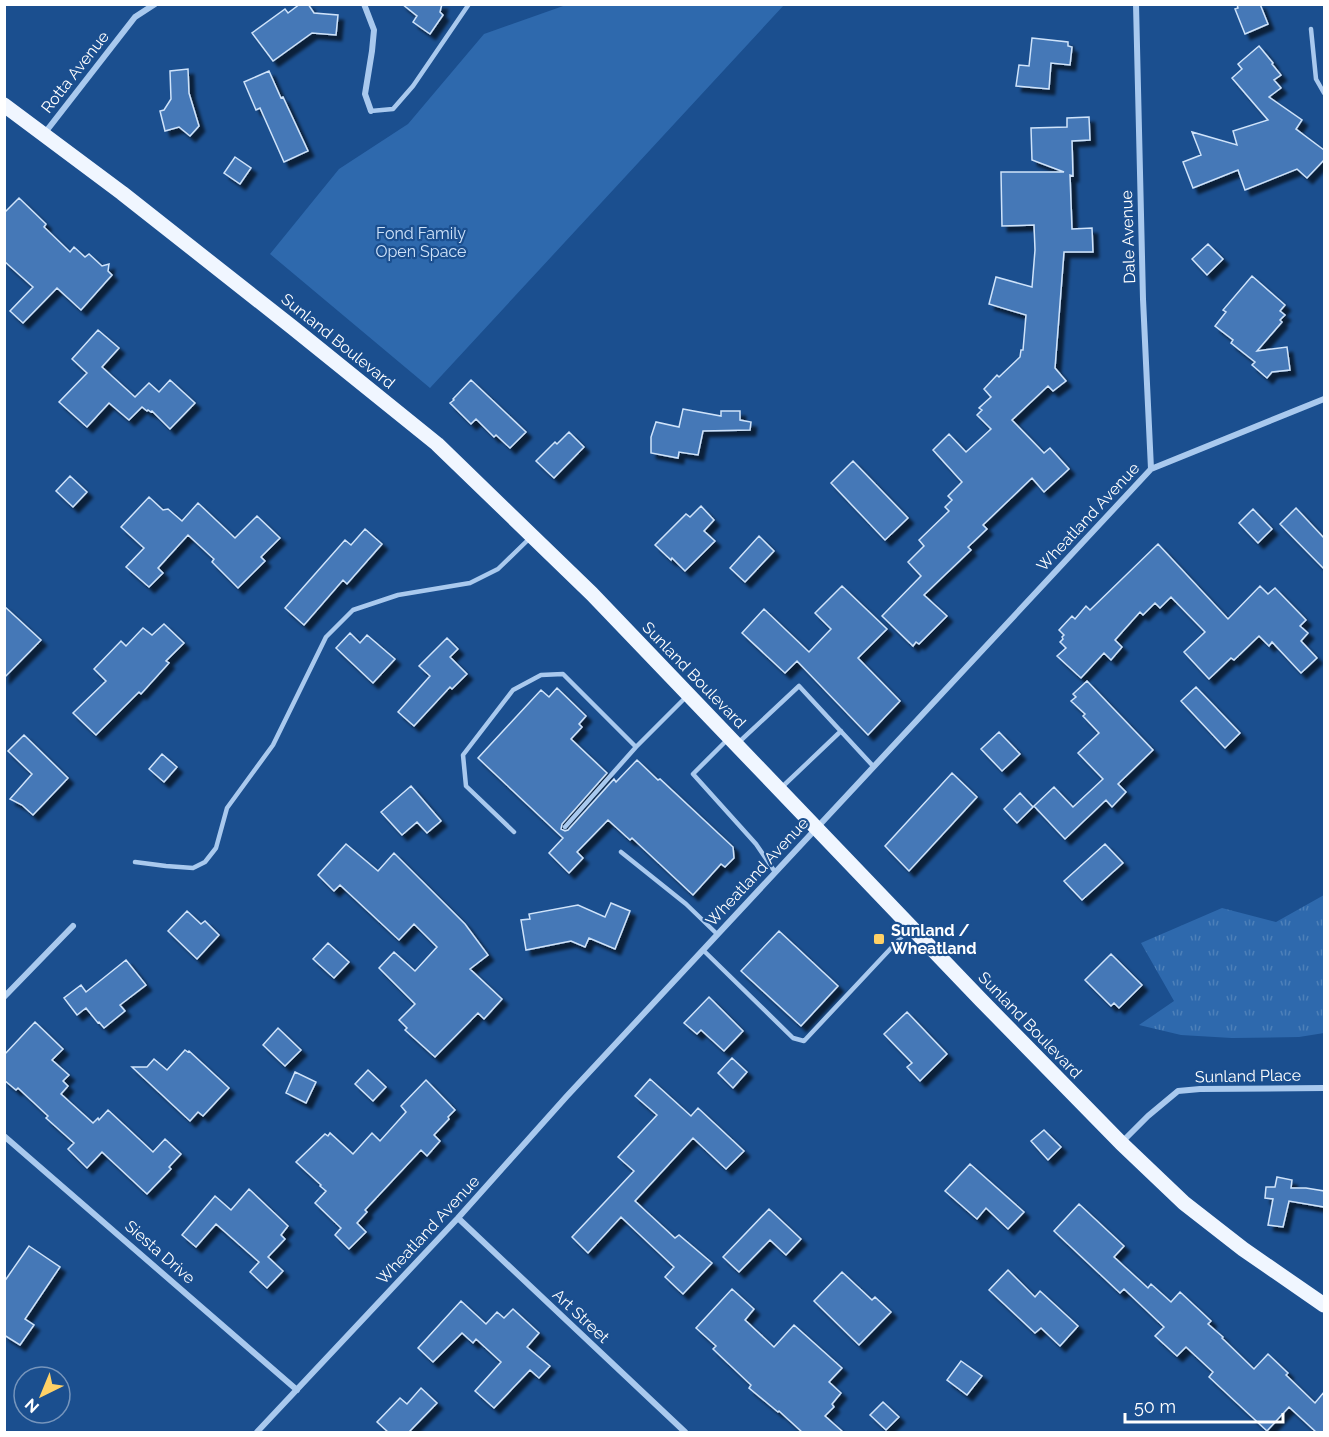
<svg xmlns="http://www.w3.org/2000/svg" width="1329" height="1437" font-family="Raleway,sans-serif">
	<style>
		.grass { fill: url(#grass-tufts) }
		.green { fill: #2e69ad }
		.building { fill: #4478b7; stroke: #cfe3fa; stroke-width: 1.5; filter: url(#shadow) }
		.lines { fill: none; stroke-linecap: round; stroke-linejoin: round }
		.lane { stroke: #a9c9ee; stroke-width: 4.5 }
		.street { stroke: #a9c9ee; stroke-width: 6 }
		.primary { stroke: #f0f6ff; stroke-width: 15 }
		.poi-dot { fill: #ffd166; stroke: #1b4f8f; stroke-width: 2 }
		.labels { text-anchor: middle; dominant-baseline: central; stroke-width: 4.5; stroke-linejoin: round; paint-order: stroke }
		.street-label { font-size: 16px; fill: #fff; stroke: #1b4f8f }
		.park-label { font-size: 16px; fill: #cfe3fa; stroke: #1b4f8f }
		.poi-label { font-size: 16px; font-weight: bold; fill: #fff; stroke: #1b4f8f; text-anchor: start }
	</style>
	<defs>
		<pattern id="grass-tufts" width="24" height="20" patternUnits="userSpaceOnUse" patternTransform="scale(1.5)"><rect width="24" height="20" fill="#2e69ad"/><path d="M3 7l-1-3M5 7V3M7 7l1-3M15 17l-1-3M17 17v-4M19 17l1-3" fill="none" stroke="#4d80b9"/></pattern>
		<filter id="shadow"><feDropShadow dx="5.5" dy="5.5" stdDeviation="1.5" flood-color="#0009"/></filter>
	</defs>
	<rect width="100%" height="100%" fill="#1b4f8f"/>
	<path class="grass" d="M1324,895V1033L1299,1037L1232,1038L1181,1035L1139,1025L1174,1001L1141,943L1222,908L1276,922Z"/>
	<path class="green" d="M566,5H784L430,388L270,254L339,169L408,124L484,34Z"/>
	<path class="building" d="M300,4H308L314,13L338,15L336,35L312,33L273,61L252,33L285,9L288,13Z
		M402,4H442L440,12L443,15L430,34L413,22L417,16Z
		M1237,4H1260L1268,24L1245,34L1235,9L1238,8Z
		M1032,38L1068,42V46L1072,47L1070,65L1051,63L1049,89L1016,86L1019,65L1029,66Z
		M1259,46L1273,63L1272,64L1281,75L1274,80L1281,88L1269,97L1302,120L1296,129L1324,150V160L1307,178L1297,169L1245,190L1238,170L1193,188L1183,162L1201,155L1192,132L1237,145L1233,131L1268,120L1232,78L1242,69L1238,64Z
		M188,69L189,93L199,126L190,136L179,127L165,131L160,111L164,110L171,99L170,71Z
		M269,71L281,98L283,97L308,151L284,162L260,108L256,110L244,82Z
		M1089,117L1090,140L1072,141L1073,176L1070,175L1072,229L1092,228L1093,252H1064L1055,368L1066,381L1053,391L1048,386L1012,420L1044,453L1050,448L1069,469L1044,492L1032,478L983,525L987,529L968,547L971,550L924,595L947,616L919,644L916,642L913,646L882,616L921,576L908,562L924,546L919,540L949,511L945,507L952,500L948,496L962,482L933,450L949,434L966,452L991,429L977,415L982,410L979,408L991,397L984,389L997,375L999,377L1020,357L1021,350H1023L1026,315L989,304L996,277L1032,287L1035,250L1034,225L1002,226L1001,172H1064L1032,160L1031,128L1067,127V118Z
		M235,157L251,168L240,184L224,173Z
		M19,198L46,224L44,227L70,252L74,247L85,257L89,254L102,266L109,264L108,271L112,275L81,310L57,288L23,323L10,311L33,287L4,261V213Z
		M1208,244L1223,259L1207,275L1192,259Z
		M1252,276L1285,305L1280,311L1285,315L1280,320L1282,322L1257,351L1287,347L1290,370L1272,372L1267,378L1252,365L1255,362L1231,343L1233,340L1215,326L1226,312L1223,310Z
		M98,330L119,348L102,367L135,397L149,383L159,392L170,380L195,403L170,429L152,411L151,412L148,410L147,411L142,407L129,420L109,403L87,427L59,402L87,373L72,359Z
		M471,380L526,432L510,448L496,435L494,437L476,419L471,424L450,403L454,400L453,399Z
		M683,409L721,416V411H740V420L751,422L750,430L703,431L698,455L679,452L678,458L651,453V437L656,422L679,427Z
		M569,432L584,447L554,478L536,461L555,442L557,444Z
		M853,461L908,518L885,540L831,483Z
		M70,476L87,492L73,507L56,491Z
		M149,497L163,510L168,509L182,521L198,503L235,538L257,516L280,538L261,557L265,561L238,588L212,562L214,559L188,535L158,568L163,573L149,587L126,567L144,548L121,527Z
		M701,506L714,520L704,531L715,541L685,571L672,558L671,560L655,545L686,514L690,517Z
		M1296,508L1324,538V569L1280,524Z
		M1253,509L1272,529L1258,543L1239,523Z
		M365,529L382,544L347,584L343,580L304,625L285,608L345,540L351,545Z
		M759,536L774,551L745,582L730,568Z
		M1158,544L1228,619L1260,586L1268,594L1275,588L1306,620L1300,626L1308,633L1301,641L1317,658L1301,673L1272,642L1269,646L1259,636L1234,660L1231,658L1209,679L1184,652L1205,632L1171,597L1160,608L1155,603L1143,615L1140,612L1115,640L1122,647L1111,660L1104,653L1081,678L1057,656L1066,648L1060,642L1063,639L1062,637L1064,635L1059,630L1072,616L1075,619L1086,606L1090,610Z
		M842,586L887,629L858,658L900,701L868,735L797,661L785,673L742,633L764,609L809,652L831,629L815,613Z
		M4,606L41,640L4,678Z
		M164,624L184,643L166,661L169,663L141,694L139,692L96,735L73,713L106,681L94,669L121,641L126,646L143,628L152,635Z
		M350,633L360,643L367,635L395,659L373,683L336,648Z
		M447,638L458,649L450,657L467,674L452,689L450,687L414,726L398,712L430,676L419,666Z
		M1087,681L1153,750L1118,784L1126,792L1112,807L1106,800L1065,839L1034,806L1054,787L1073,807L1103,779L1078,753L1099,733L1083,716L1085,714L1071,701L1076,697L1073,694Z
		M1196,687L1240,733L1225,748L1181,701Z
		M557,688L586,716L579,724L582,727L571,739L607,773L562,824L561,829L565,831L568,830L614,779L616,782L637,760L658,780L660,779L733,847L734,858L725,867L721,864L693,895L632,838L630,840L608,820L577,852L583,858L569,873L549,853L563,838L478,758L541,690L549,697Z
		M999,732L1020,754L1002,771L981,749Z
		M24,735L68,778L33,815L22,805L10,799L32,774L8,751Z
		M162,754L177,767L164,782L149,769Z
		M952,773L977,797L909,871L885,846Z
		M411,786L441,821L427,833L417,822L402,835L381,812Z
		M1020,793L1033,807L1017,823L1004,809Z
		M346,844L378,871L394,853L465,924L488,955L470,969L502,999L484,1019L478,1013L435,1057L405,1030L407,1028L399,1020L415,1004L379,968L394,952L415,971L437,947L414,924L399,940L340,885L334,891L318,875Z
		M1105,844L1123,863L1082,900L1064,881Z
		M611,903L630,911L615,949L589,938L585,947L571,941L526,950L521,920L530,919L529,914L578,905L605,917Z
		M187,911L201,924L205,921L219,935L197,959L168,931Z
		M779,931L838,986L801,1026L741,971Z
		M328,943L349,962L334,978L313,959Z
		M1111,954L1142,985L1119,1008L1114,1003L1111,1006L1085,980Z
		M126,960L146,985L120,1005L125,1011L104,1028L99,1022L98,1023L86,1008L77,1015L64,998L81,985L86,992Z
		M709,997L743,1031L724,1051L701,1030L697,1034L684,1023Z
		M907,1012L947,1054L920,1081L907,1067L912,1063L884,1034Z
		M35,1022L63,1049L52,1060L69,1075L63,1081L68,1086L61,1094L93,1123L98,1118L99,1120L108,1110L153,1152L165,1139L181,1154L169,1167L171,1169L147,1194L102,1152L87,1168L68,1149L74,1143L46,1118L48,1116L18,1088L16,1090L4,1080V1055Z
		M278,1028L301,1050L285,1066L263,1045Z
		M185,1050L188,1052L189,1051L229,1088L203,1116L198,1112L190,1121L132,1067H147L154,1059L167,1070Z
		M732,1058L747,1072L733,1088L718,1073Z
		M368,1070L386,1087L373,1101L355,1084Z
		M295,1072L316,1082L306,1103L286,1093Z
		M650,1079L691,1116L698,1108L744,1151L726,1169L693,1138L635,1201L675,1238L679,1235L712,1263L683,1294L665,1277L674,1267L621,1217L588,1253L572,1237L634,1171L618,1157L657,1115L635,1096Z
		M426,1080L455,1110L448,1117L449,1119L434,1135L440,1141L427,1156L421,1150L365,1210L367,1212L357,1223L366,1232L349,1249L335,1235L341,1228L315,1203L326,1191L320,1186L321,1185L296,1162L325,1134L328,1136L330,1133L353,1154L372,1133L380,1141L406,1112L401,1106Z
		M1044,1130L1061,1147L1048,1160L1031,1141Z
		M970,1164L1024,1212L1008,1229L986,1208L977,1219L945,1191Z
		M1277,1177L1292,1180L1291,1188H1306L1324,1191V1207L1289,1201L1283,1227L1268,1225L1273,1199L1265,1198L1266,1187H1275Z
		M249,1189L288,1226L281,1235L285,1239L268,1257L283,1271L267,1288L250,1272L259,1262L216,1224L196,1247L182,1235L215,1196L231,1210Z
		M1079,1204L1124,1246L1114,1257L1148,1288L1151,1284L1171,1302L1180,1292L1211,1321L1208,1324L1223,1337L1222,1338L1254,1369L1268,1354L1288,1373L1286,1375L1315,1403L1324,1392V1432H1316L1289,1407L1267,1431L1209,1377L1213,1372L1186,1347L1177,1356L1155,1336L1164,1327L1124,1289L1120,1293L1054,1231Z
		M769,1209L801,1239L786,1255L770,1240L739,1272L723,1257Z
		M29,1246L60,1267L25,1319L34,1325L20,1345L4,1335V1282Z
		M1008,1270L1035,1297L1040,1291L1078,1326L1060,1346L1041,1328L1035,1333L989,1290Z
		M842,1272L872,1300L875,1297L891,1312L859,1345L814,1301Z
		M732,1289L754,1309L745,1320L774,1347L794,1325L842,1368L829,1382L841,1393L832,1404L834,1407L825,1416L843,1432H802L779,1411L778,1412L749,1388L751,1385L713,1349L716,1346L696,1328Z
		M461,1301L486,1324L497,1312L504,1318L513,1309L539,1333L527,1347L550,1366L539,1378L530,1370L494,1408L475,1391L501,1362L476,1339L473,1343L462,1333L433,1362L418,1348Z
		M961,1361L982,1376L967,1395L947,1380Z
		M421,1388L437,1403L409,1432H388L377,1422L400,1398L407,1404Z
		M883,1402L899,1417L886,1430L870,1415Z"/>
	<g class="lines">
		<path class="lane" d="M1311,29L1316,79L1324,93
			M371,111L393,109L413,86L469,4
			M727,740L693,774L756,844L775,872
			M738,743L799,686L873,766
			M781,788L841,731
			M565,827L636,747L686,697
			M514,832L466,786L463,755L513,690L541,675L563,674L636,747
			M621,852L686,904L717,934
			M135,862L166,866L193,868L205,862L216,848L227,808L273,745L326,637L353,610L398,595L470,583L498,569L530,538
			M703,950L793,1038L804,1041L909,929"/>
		<path class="street" d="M364,4L374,30L372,51L365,94L371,111
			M1136,4L1143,299L1151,469
			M44,134L135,17L155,4
			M4,997L73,926
			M4,1136L297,1390
			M1121,1143L1148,1116L1178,1091L1200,1089L1324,1088
			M458,1218L685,1432
			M257,1432L458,1218L567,1096L1151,469L1324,399"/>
		<path class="primary" d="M4,105L122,193L292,327L437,444L592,594L981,1000L1121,1143L1184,1203L1243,1249L1324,1305"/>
	</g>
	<rect class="poi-dot" x="873" y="933" width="12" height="12" rx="3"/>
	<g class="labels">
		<g class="street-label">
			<text transform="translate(75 72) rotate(-52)">Rotta Avenue</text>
			<text transform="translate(1128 237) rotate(-92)">Dale Avenue</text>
			<text transform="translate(338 341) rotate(39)">Sunland Boulevard</text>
			<text transform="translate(1088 517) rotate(-47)">Wheatland Avenue</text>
			<text transform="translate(694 675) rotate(46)">Sunland Boulevard</text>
			<text transform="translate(757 872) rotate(-47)">Wheatland Avenue</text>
			<text transform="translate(1030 1025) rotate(46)">Sunland Boulevard</text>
			<text transform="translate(1248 1076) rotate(-1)">Sunland Place</text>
			<text transform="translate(428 1230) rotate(-47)">Wheatland Avenue</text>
			<text transform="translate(160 1252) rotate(41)">Siesta Drive</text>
			<text transform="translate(581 1316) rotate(43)">Art Street</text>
		</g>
		<g class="park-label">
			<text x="421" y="233">Fond Family<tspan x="421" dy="18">Open Space</tspan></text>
		</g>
		<g class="poi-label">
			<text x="891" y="930">Sunland /<tspan x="891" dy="18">Wheatland</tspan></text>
		</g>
	</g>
	<rect width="1329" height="1437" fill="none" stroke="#ffffff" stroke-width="12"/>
	<g transform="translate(42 1395) rotate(223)"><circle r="28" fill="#1b4f8f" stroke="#7695bc" stroke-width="1.5"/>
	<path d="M0-4.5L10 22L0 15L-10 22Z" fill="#ffd166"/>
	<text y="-9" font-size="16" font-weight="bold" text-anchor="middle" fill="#ffffff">N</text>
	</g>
	<path d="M1125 1413v9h158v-9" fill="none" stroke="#ffffff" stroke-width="3"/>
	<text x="1134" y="1413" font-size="18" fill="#ffffff" stroke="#1b4f8f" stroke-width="4.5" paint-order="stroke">50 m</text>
</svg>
